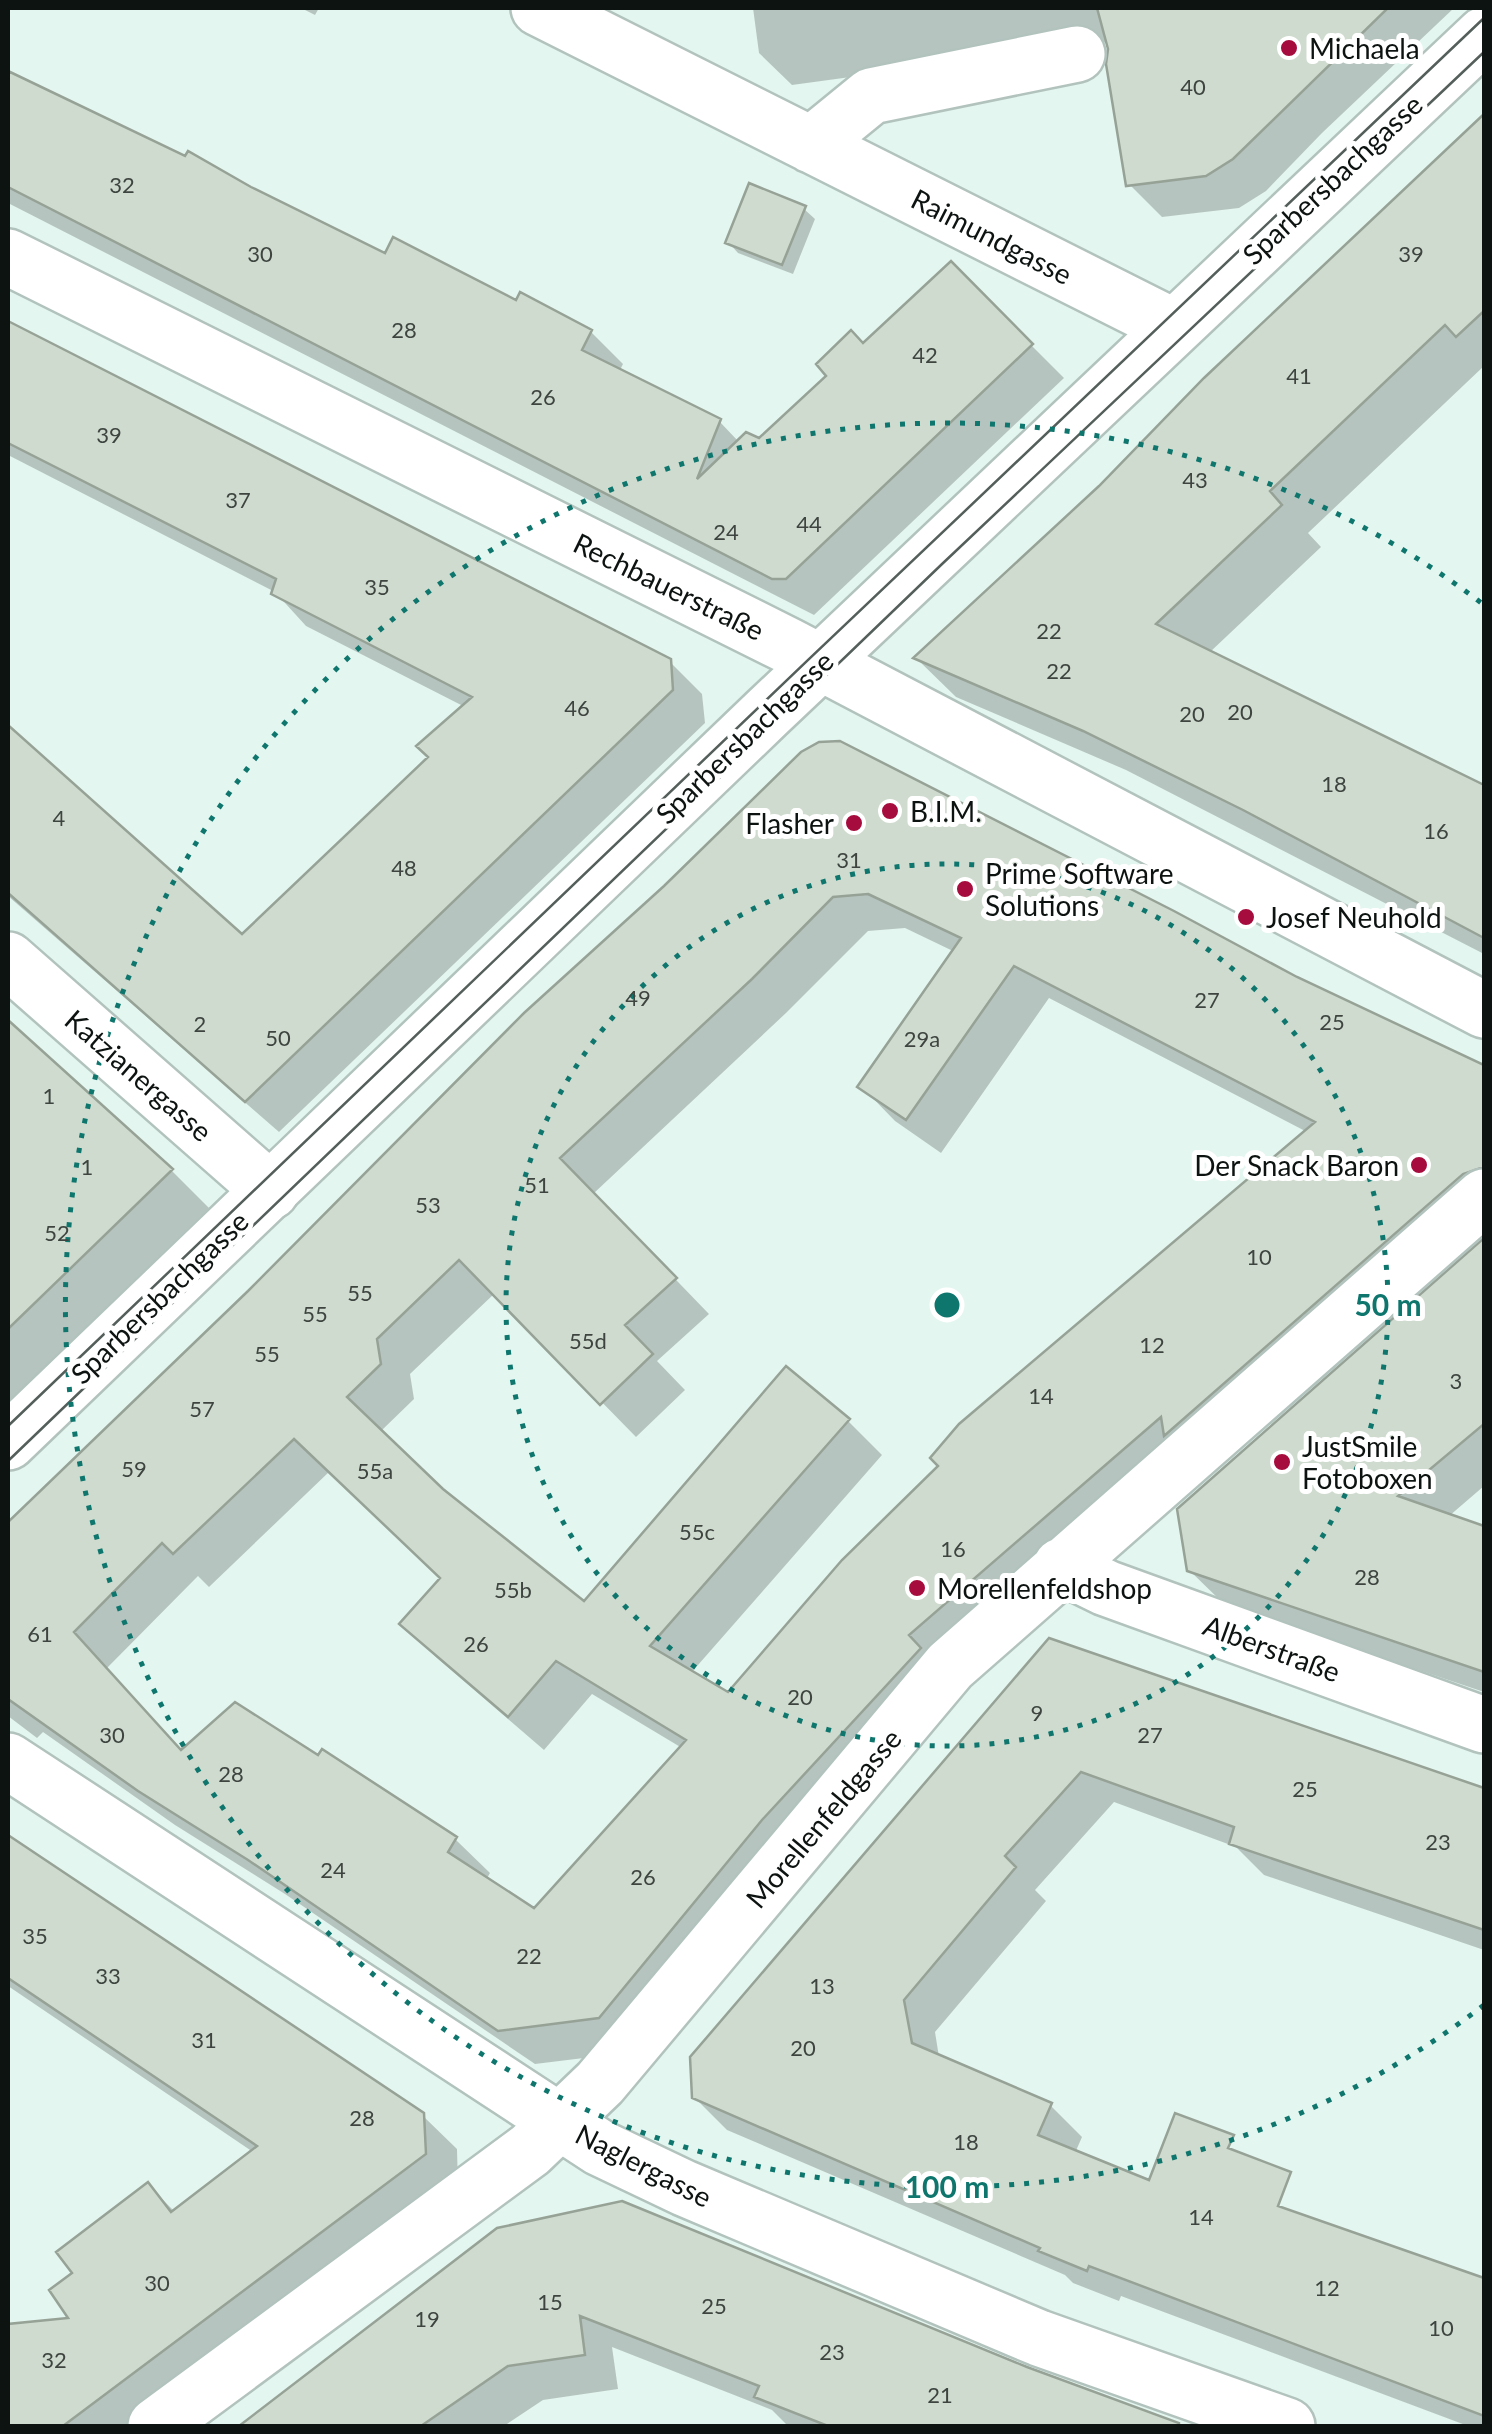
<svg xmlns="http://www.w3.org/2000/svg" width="1492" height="2434" font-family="Lato,sans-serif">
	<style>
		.shadow { fill: #0003; fill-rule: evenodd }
		.building { fill: #d0dbcf; stroke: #97a297; stroke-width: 2.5; fill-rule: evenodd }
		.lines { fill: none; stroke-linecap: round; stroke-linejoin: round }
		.minor-casing { stroke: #b2c3be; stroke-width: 60 }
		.major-casing { stroke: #b2c3be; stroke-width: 60 }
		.minor { stroke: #fff; stroke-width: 55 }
		.major { stroke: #fff; stroke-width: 55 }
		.tram { stroke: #545e5a; stroke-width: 2.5 }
		.ring { fill: none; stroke: #0f766e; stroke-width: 5; stroke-dasharray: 5 10 }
		.poi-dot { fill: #a60c3d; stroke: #fff; stroke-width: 4 }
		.labels { text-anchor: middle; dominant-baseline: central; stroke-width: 10; stroke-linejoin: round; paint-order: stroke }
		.number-label { font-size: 22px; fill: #3e4540 }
		.poi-label { font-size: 28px; fill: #0d1311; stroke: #fff; text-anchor: start }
		.street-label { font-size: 28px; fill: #0d1311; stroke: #fff }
		.centre { fill: #0f766e; stroke: #fff; stroke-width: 5 }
		.ring-label { font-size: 30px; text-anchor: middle; font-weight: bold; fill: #0f766e; stroke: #fff; stroke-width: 10; stroke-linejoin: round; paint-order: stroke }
	</style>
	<rect width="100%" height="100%" fill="#e4f6f0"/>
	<path class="shadow" d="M301,8H319L315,15Z
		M753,8H1196L1199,31L1223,8H1454L1322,133L1266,191L1239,208L1162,217L1129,184L1108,42L792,85L759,53Z
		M8,75L386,256L591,332L623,364L619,372L719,421L739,442L759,441L951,265L1064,378L814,615L8,203Z
		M1484,118V366L1308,533L1321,547L1209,653L1484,789V954L1126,770L956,697L916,658L1101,488L1205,380Z
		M804,209L815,219L793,274L738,253L728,242Z
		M8,323L669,661L702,694L705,723L279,1132L8,896V729L242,938L431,758L465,707L306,626L275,592L8,455Z
		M802,754L1484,1068V1219L941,1670L633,2052L535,2064L285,1894L175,1825L43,1732L37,1738L8,1716V1525ZM905,928L955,952L861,1086L895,1121L941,1153L1049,998L1307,1132L728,1695L691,1673L882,1455L848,1421L584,1604L442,1491L380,1432L414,1399L410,1374L495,1293L636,1437L685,1390L657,1361L709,1314L593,1194L786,1013L868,931ZM330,1471L442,1578L402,1624L437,1658L544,1750L592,1694L682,1748L534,1911L486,1880L490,1873L455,1839L183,1751L107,1668L198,1576L209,1587Z
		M8,1026L171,1170L209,1208L8,1402Z
		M1484,1241V1486L1448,1517L1484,1529V1692L1225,1605L1189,1570L1179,1509Z
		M1049,1641L1484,1791V1950L1264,1875L1236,1847L1114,1802L1035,1890L1046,1901L935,2032L939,2057L1050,2105L1082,2137L1075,2153L1150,2183L1157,2166L1484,2280V2426H1468L1121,2296L1119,2301L1073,2283L1065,2275L727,2130L694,2097Z
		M8,1837L422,2115L457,2149L458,2188L141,2426H8V2327L72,2320L75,2274L148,2185L175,2212L253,2152L8,1986Z
		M499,2231L1026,2369L1179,2426H788L772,2410L612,2347L618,2389L543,2400L504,2426H241Z"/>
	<path class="building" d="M1097,8H1388L1233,159L1206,176L1126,186L1106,64L1108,49Z
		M8,71L185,156L188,151L251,187L385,253L393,237L516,300L520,292L592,330L582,350L721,419L697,479L746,432L759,438L826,376L816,364L851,330L863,343L951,261L1033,344L786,579H772L8,187Z
		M1484,114V311L1456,337L1445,325L1270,491L1282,505L1156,624L1484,785V938L1243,810L1083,731L913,658L1099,486L1204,378Z
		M749,183L806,206L782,265L725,243Z
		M8,321L671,659L673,690L245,1102L8,893V725L242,934L428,757L416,746L472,697L271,594L276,579L8,443Z
		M840,741L1174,911L1297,977L1484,1065V1167L1463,1174L1164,1436L1161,1417L909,1635L921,1648L762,1820L599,2018L498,2031L248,1860L138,1791L8,1699V1522L248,1291L524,1013L664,886L801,752L819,742ZM868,894L961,938L857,1087L906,1120L1014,966L1315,1122L959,1424L930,1458L938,1466L842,1560L728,1692L650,1646L850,1419L786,1366L584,1601L443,1489L347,1397L381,1364L377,1339L459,1260L600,1405L653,1354L625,1325L677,1278L560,1158L752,979L833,897ZM294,1439L440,1578L399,1624L508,1717L556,1661L686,1740L534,1908L448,1852L457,1837L322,1749L318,1755L235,1702L181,1750L74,1632L162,1543L173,1554Z
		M8,1020L173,1169L8,1329Z
		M1484,1238V1424L1398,1496L1484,1526V1672L1187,1571L1177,1509Z
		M1049,1638L1484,1788V1930L1229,1844L1234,1827L1081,1772L1005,1856L1016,1867L904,2000L912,2043L1052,2103L1038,2135L1149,2180L1175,2113L1234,2135L1228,2148L1291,2172L1278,2206L1484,2278V2416L1089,2266L1087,2271L1038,2251L1040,2248L692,2098L690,2057Z
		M8,1835L424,2113L426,2154L63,2426H8V2324L68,2318L49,2290L72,2273L56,2252L148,2182L171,2212L257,2146L8,1978Z
		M622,2201L1027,2367L1179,2423V2426H828L754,2397L759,2386L580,2316L585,2355L508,2366L421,2426H239L497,2228Z"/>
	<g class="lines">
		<defs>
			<path id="minor" d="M539,8L1174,327
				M811,145L871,96L1077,54
				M8,257L789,646L1484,1010
				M8,960L271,1191
				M1061,1566L1106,1588L1484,1725
				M8,1761L600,2148L684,2188L1039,2338L1287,2426
				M156,2426L530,2150L600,2083L950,1666L1484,1197"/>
			<path id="major" d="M8,1442L767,713L1484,35"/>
		</defs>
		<use href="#minor" class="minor-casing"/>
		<use href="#major" class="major-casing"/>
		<use href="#minor" class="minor"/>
		<use href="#major" class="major"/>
		<path class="tram" d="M8,1426C497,954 991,486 1484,18
			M8,1461L941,565L1484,52"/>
	</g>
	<g class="ring">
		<circle cx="947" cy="1305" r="441"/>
		<path d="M1484 2005A882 882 0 1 1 1484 605"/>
	</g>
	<g class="poi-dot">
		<circle cx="1289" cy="48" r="10"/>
		<circle cx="890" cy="811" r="10"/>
		<circle cx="854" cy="823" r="10"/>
		<circle cx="965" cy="889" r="10"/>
		<circle cx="1246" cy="917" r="10"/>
		<circle cx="1419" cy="1165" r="10"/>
		<circle cx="1282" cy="1462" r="10"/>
		<circle cx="917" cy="1588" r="10"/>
	</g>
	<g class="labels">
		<g class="number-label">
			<text x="1193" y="86">40</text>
			<text x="122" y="184">32</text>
			<text x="260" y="253">30</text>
			<text x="1411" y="253">39</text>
			<text x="404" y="329">28</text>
			<text x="925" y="354">42</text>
			<text x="1299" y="375">41</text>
			<text x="543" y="396">26</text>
			<text x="109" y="434">39</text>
			<text x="1195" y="479">43</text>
			<text x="238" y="499">37</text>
			<text x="809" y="523">44</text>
			<text x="726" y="531">24</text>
			<text x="377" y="586">35</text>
			<text x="1049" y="630">22</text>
			<text x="1059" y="670">22</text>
			<text x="577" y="707">46</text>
			<text x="1240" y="711">20</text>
			<text x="1192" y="713">20</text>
			<text x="1334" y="783">18</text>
			<text x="59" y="817">4</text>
			<text x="1436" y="830">16</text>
			<text x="849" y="859">31</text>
			<text x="404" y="867">48</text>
			<text x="638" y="997">49</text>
			<text x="1207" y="999">27</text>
			<text x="1332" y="1021">25</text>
			<text x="200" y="1023">2</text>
			<text x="278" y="1037">50</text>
			<text x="922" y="1038">29a</text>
			<text x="49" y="1095">1</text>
			<text x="87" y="1166">1</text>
			<text x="537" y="1184">51</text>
			<text x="428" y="1204">53</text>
			<text x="57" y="1232">52</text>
			<text x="1259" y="1256">10</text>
			<text x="360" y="1292">55</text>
			<text x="315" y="1313">55</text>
			<text x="588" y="1340">55d</text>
			<text x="1152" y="1344">12</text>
			<text x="267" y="1353">55</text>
			<text x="1456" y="1380">3</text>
			<text x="1041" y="1395">14</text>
			<text x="202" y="1408">57</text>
			<text x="134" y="1468">59</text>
			<text x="375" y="1470">55a</text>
			<text x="697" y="1531">55c</text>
			<text x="953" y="1548">16</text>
			<text x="1367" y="1576">28</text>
			<text x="513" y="1589">55b</text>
			<text x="40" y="1633">61</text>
			<text x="476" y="1643">26</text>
			<text x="800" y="1696">20</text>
			<text x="1037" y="1712">9</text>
			<text x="112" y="1734">30</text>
			<text x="1150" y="1734">27</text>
			<text x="231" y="1773">28</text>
			<text x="1305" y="1788">25</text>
			<text x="1438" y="1841">23</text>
			<text x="333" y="1869">24</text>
			<text x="643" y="1876">26</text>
			<text x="35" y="1935">35</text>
			<text x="529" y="1955">22</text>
			<text x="108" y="1975">33</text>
			<text x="822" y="1985">13</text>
			<text x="204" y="2039">31</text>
			<text x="803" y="2047">20</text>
			<text x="362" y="2117">28</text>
			<text x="966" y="2141">18</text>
			<text x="1201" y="2216">14</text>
			<text x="157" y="2282">30</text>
			<text x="1327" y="2287">12</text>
			<text x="550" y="2301">15</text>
			<text x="714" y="2305">25</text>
			<text x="427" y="2318">19</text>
			<text x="1441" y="2327">10</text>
			<text x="832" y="2351">23</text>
			<text x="54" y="2359">32</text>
			<text x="940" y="2394">21</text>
		</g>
		<g class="poi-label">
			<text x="1309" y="48">Michaela</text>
			<text x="910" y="811">B.I.M.</text>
			<text x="834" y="823" text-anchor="end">Flasher</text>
			<text x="985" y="873">Prime Software<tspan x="985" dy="32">Solutions</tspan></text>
			<text x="1266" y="917">Josef Neuhold</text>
			<text x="1399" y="1165" text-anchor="end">Der Snack Baron</text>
			<text x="1302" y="1446">JustSmile<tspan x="1302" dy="32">Fotoboxen</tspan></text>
			<text x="937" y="1588">Morellenfeldshop</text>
		</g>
		<g class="street-label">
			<text transform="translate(1332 179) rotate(-43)">Sparbersbachgasse</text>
			<text transform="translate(992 236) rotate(27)">Raimundgasse</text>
			<text transform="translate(669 586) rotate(26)">Rechbauerstraße</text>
			<text transform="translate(744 737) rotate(-44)">Sparbersbachgasse</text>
			<text transform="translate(139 1075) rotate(41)">Katzianergasse</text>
			<text transform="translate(159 1297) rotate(-44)">Sparbersbachgasse</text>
			<text transform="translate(1272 1648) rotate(20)">Alberstraße</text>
			<text transform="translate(823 1818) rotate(-50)">Morellenfeldgasse</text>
			<text transform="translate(644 2165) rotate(27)">Naglergasse</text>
		</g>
	</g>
	<circle cx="947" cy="1305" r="15" class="centre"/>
	<g class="ring-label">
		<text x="1388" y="1316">50 m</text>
		<text x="947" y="2198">100 m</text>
	</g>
	<rect width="1492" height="2434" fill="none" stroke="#0d1311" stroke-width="20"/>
</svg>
